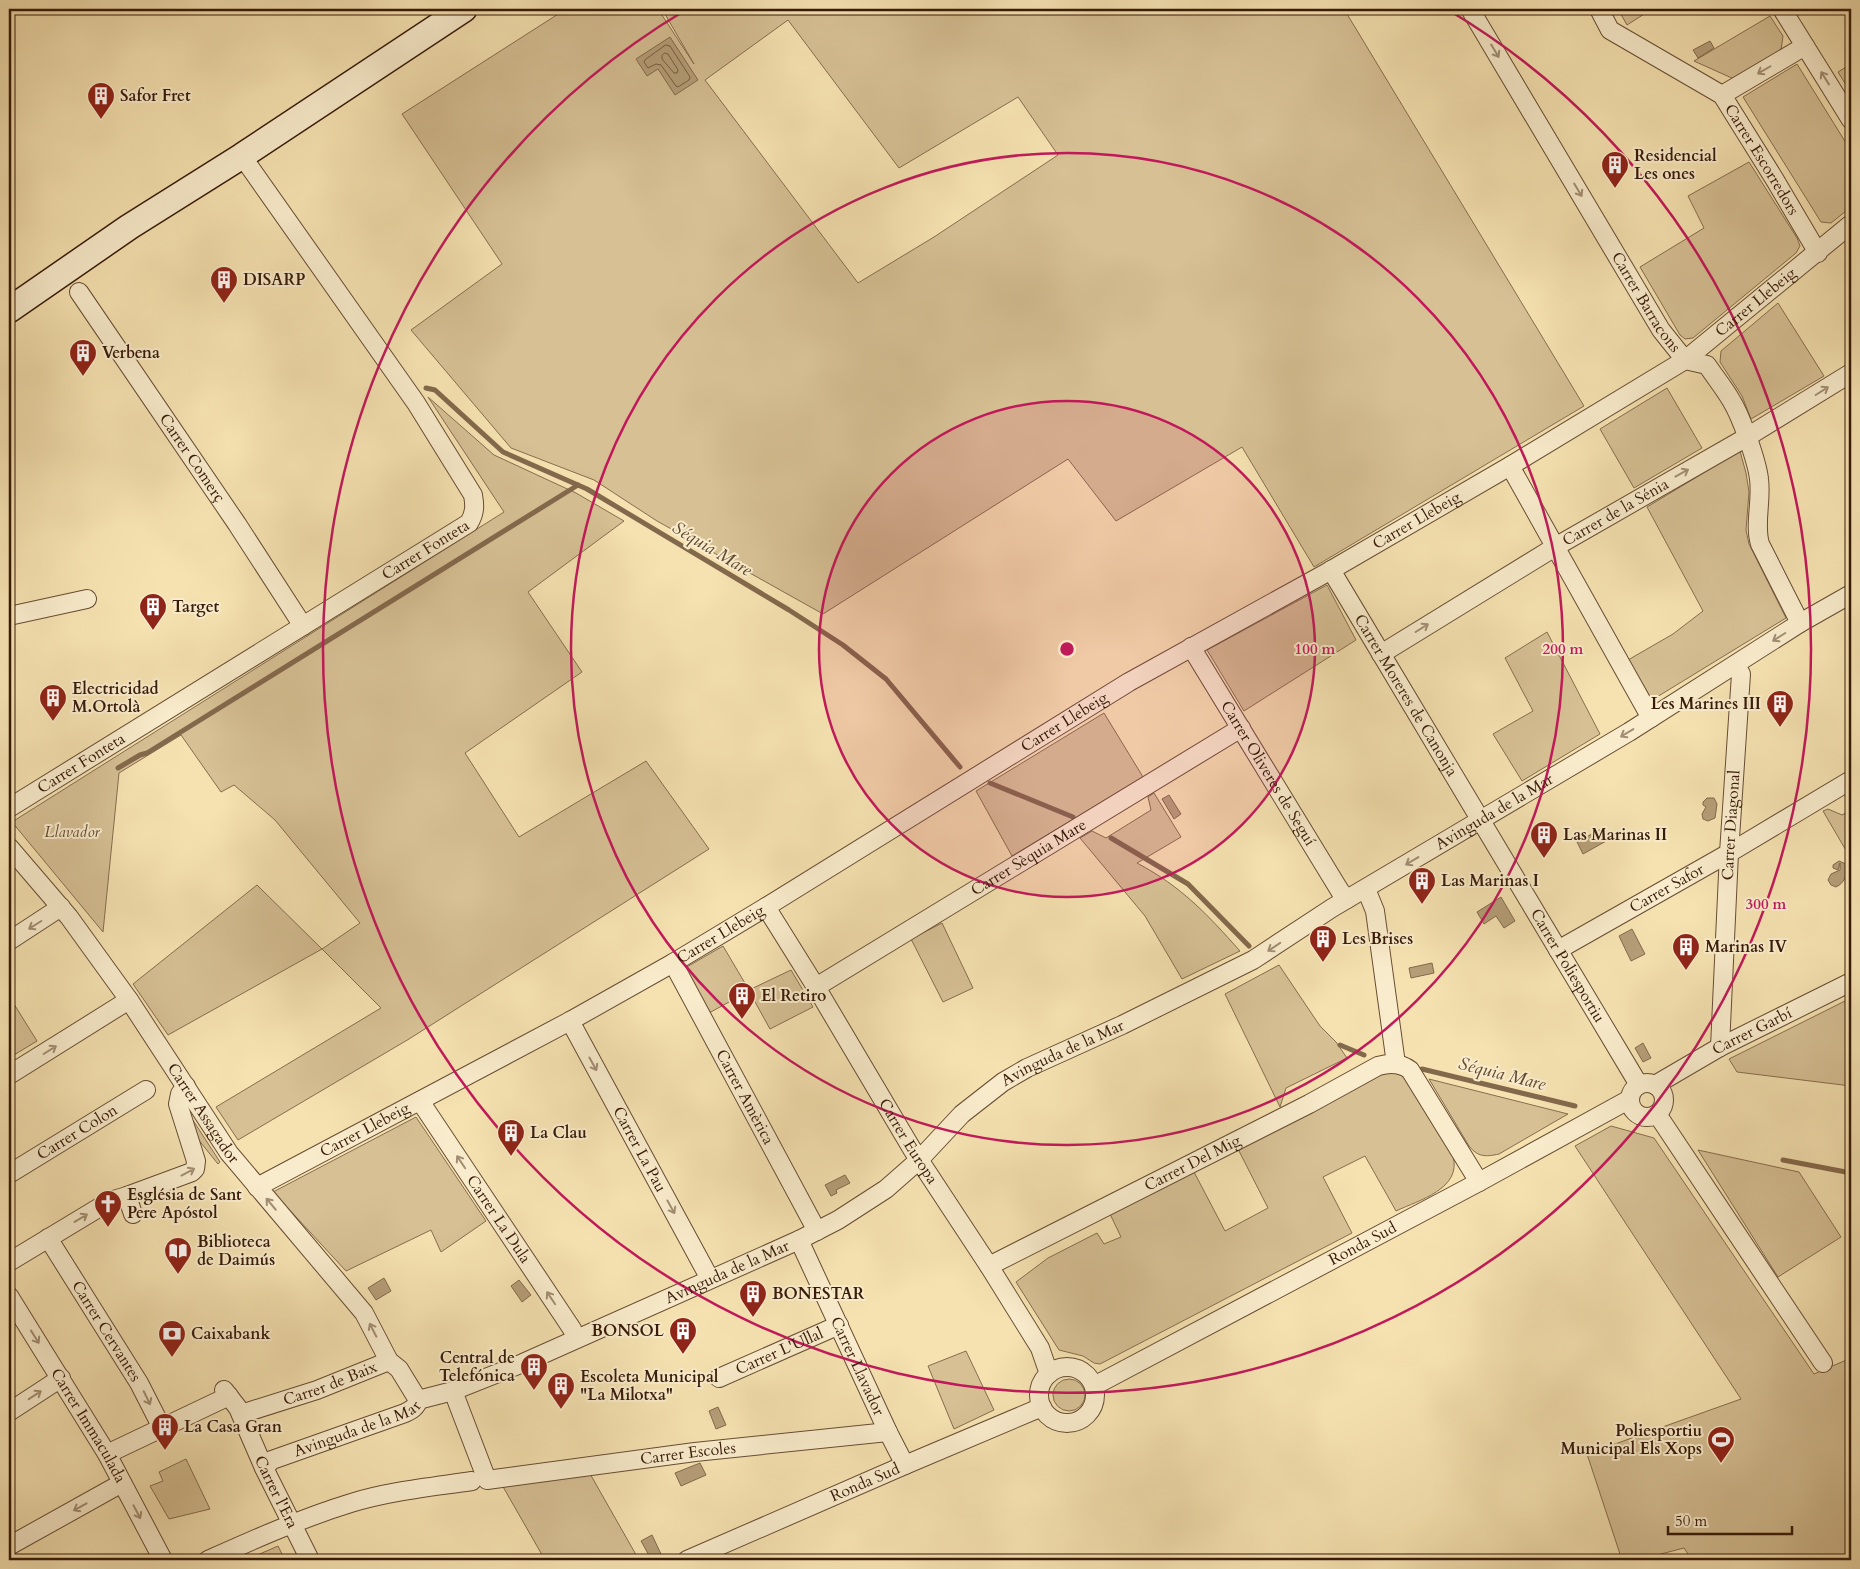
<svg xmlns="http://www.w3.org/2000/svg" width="1860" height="1569" font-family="Cardo,serif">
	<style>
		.green { fill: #d6c094; stroke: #866d4e; fill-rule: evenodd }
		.water { fill: #b59e78; stroke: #83694c }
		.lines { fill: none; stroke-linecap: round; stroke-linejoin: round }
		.shore { stroke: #765c40; stroke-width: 1 }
		.stream { stroke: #83694c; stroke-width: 5 }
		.street-casing { stroke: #674c33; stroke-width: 20 }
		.secondary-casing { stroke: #371a09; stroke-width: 28 }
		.street { stroke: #f9eccc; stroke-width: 18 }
		.secondary { stroke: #f9eccc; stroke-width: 25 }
		.oneway { stroke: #a28e74 }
		.ring { fill: none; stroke: #c2185b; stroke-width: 2.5 }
		.labels { text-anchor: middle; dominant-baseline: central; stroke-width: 4; stroke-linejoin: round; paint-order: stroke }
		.poi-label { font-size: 16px; font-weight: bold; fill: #371a09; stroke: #f9eccc; text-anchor: start }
		.street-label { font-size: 16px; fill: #371a09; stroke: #f9eccc }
		.park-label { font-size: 16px; font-style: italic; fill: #674c33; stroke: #f9eccc }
		.water-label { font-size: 18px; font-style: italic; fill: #634830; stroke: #f9eccc }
		.centre { fill: #c2185b; stroke: #f9eccc; stroke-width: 2.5 }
		.ring-label { font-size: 15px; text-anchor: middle; font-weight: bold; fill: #c2185b; stroke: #f9eccc; stroke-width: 4; stroke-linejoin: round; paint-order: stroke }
	</style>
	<rect width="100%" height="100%" fill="#f6e2b1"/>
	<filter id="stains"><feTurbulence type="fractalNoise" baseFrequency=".004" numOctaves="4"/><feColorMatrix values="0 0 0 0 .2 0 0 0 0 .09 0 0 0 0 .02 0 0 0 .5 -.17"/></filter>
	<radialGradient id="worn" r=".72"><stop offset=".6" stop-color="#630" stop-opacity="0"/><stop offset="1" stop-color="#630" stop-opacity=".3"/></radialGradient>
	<path class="green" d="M566,9H658L694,64L662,9H1344L1584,406L1314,567L1242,447L1116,521L1068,459L823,614L657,521L594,480L511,448L411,330L502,264L402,114ZM788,20L899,168L1018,97L1058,155L934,237L858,283L705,80Z
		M1618,9H1652L1627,25Z
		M1770,16L1783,36L1781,50L1734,79L1694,61Z
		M1797,64L1851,151V207L1831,223L1821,222L1743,97Z
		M1851,64V93L1838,72Z
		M1749,162L1797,238L1800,246L1796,253L1693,338L1685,339L1680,335L1640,267L1704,228L1688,196Z
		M1778,303L1824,376L1751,419L1742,396L1720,362L1721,351Z
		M1667,388L1702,448L1634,488L1600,429Z
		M428,397L494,455L576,493L624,521L528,592L582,672L465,753L519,837L646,761L709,849L409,1039L238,1140L216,1107L381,1008L322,949L168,1035L133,984L257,885L322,949L360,923L275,820L234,785L221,792L181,735L119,773L103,932L12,822L504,512Z
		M1740,451L1746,473L1749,492L1746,530L1749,544L1786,618L1652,700L1628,660L1673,634L1703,611L1647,507Z
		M1327,585L1356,640L1244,711L1207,650Z
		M1547,632L1600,734L1522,781L1493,734L1533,711L1505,658Z
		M1104,713L1143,777L1012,856L976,791Z
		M1154,793L1181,837L1137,863C1182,887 1207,914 1240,951L1182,979L1145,916L1080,838L1092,831L1106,838L1151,810L1148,797Z
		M1828,809L1842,815L1851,810V859L1823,811Z
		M942,923L973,988L943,1002L911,939Z
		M723,946L749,990L791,970L813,1007L770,1029L749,991L709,1013L685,968Z
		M1279,965L1320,1026L1336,1042L1347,1058L1286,1088L1280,1107L1225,994Z
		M9,996L37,1041L9,1058Z
		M1851,998V1086L1737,1072L1729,1059Z
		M1387,1072L1401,1073L1453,1156C1462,1189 1419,1200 1396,1211L1365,1156L1323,1177L1352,1233L1100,1364L1094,1363L1083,1356L1059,1350L1016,1282L1048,1258L1097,1233L1104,1244L1121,1237L1110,1214L1194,1172L1225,1231L1268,1208L1238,1149Z
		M1429,1079L1568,1114L1499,1154C1485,1157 1478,1157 1469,1146Z
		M187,1111L220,1162L218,1164L193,1133Z
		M416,1117L486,1221L441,1252L431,1230L346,1271L273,1192Z
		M1611,1126L1654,1138L1814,1374L1851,1358V1560H1692L1684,1548L1661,1554L1664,1560H1622L1587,1454L1741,1399L1575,1146Z
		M1698,1150L1799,1172L1841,1237L1778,1277Z
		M966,1351L994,1410L954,1429L928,1366Z
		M1053 1395a16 16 0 1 1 32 0a16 16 0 1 1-32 0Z
		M186,1459L210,1509L169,1519L150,1486L163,1481L159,1472Z
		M589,1472L639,1560H545L502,1485Z
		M278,1546L285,1560H246Z"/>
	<path class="water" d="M670,37L698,80L675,95L658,69L647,76L636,59Z
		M1710,41L1714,48L1698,58L1693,50Z
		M1169,795L1181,814L1174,819L1162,799Z
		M1707,798H1714L1717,804L1715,818L1708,821L1703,819L1702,814L1706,807L1703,805V802Z
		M1603,828L1608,840L1583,854L1577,842Z
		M1839,861L1846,864C1849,872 1845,883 1836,887L1831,885L1828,880L1831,874L1840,870V863L1838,870L1833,868V865Z
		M1501,897L1515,921L1504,928L1496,916L1484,924L1477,912Z
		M1632,929L1645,954L1631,961L1619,936Z
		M1432,963L1434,973L1411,978L1409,968Z
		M1643,1043L1651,1058L1643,1062L1635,1048Z
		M845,1175L850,1183L836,1190L837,1193L831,1196L825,1185Z
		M384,1278L391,1291L376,1300L368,1288Z
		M519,1280L531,1295L522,1302L511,1286Z
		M718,1407L726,1425L716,1429L709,1411Z
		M700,1463L706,1475L681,1486L675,1473Z
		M652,1535L661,1554L651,1559L641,1541Z"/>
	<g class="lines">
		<path class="shore" d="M666,45L670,46L690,77L689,80L678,87L676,86L661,65L656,64L648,68L644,62L645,60Z
			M665,53L668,54L678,70L677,73H674L662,59V56Z"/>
		<path class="stream" d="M426,388L435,390L503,452L587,489L789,610L843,645L886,679L960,767
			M118,768L140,755L147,753L578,485
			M990,783L1073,817
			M1111,838L1188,884L1249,946
			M1340,1045L1364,1055
			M1422,1069L1575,1106
			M1783,1160L1851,1173"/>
		<defs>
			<g id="street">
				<path id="s1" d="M1470,9L1661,330L1685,360L1707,365C1715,377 1724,388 1731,400C1741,416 1757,461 1759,479C1762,501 1754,524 1760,544L1800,623"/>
				<path id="s2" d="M1599,9L1610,30L1722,95L1775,180L1818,253"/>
				<path d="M1782,9L1851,120"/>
				<path d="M1722,95L1805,46"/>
				<path id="s3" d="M79,292L237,524L303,626"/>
				<path d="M1510,466L1651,718"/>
				<path id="s4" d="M1331,570L1639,1085"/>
				<path d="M9,616L87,599"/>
				<path id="s5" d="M1191,647L1340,891L1347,899"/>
				<path id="s6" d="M1381,654L1555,547L1747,437L1851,373"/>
				<path id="s7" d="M9,808L469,523C475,513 475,506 473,495L416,403L242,156"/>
				<path id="s8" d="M9,847L69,917L129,1000L229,1153L364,1313L389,1361L399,1369L418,1400"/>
				<path d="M1366,889L1375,911L1396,1064"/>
				<path id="s9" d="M766,907L816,987L912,1149L989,1266L1040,1348L1049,1374"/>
				<path d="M9,941L61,907"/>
				<path id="s10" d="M1558,950L1729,853L1851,780"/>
				<path id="s11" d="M673,963L817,1231"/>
				<path id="s12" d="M816,987L1241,728"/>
				<path id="s13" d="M570,1021L710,1279"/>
				<path id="s14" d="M1720,1047L1729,853L1741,674L1735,665"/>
				<path d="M9,1075L129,1000"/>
				<circle cx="1647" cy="1100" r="17"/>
				<path id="s15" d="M1655,1085L1720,1047L1851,982"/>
				<path id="s16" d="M420,1101L572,1329L576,1339"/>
				<path d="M1657,1114L1823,1363"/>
				<path id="s17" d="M9,1174L146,1090"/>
				<path id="s18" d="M257,1187L570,1021L673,963L766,907L1129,682L1326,573L1510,466L1685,360L1851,224"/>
				<path d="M127,1196L133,1214"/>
				<path id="s19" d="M48,1238L139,1383L162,1428"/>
				<path id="s20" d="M799,1240L888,1432L905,1465"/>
				<path d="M9,1262L110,1201L127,1196L192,1172L195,1169L196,1161L178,1104L180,1094L186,1086"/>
				<path id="s21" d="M989,1266L1309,1104L1378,1066C1389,1063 1401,1063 1410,1070L1479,1182"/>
				<path id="s22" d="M9,1296L107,1454L163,1560"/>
				<circle cx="1067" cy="1395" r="28"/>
				<path id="s23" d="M719,1378L839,1325"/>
				<path id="s24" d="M1094,1386L1479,1182L1630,1099"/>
				<path id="s25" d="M224,1390L238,1408L264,1468L310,1560"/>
				<path id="s26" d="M453,1391L487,1480L695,1452L888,1432"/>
				<path id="s27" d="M418,1400L453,1391L523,1363L799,1240L838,1220L886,1189L919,1160L962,1114L1003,1082L1027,1068L1122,1025L1253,960L1332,908L1629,732L1800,623L1851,594"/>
				<path d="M9,1412L61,1378"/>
				<path id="s28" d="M241,1414L317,1390L389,1361"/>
				<path d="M107,1454L229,1396"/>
				<path id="s29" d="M264,1468L272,1460L405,1413C411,1410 417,1407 418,1400"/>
				<path d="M9,1546L122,1483"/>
				<path d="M208,1560C255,1539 302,1518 351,1503C390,1491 432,1487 472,1481"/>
				<path id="s30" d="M687,1560L905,1465L1042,1407"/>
			</g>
			<path id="secondary" d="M9,310L129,227L242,156L464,9"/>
		</defs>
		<use href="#street" class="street-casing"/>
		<use href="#secondary" class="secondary-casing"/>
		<use href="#street" class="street"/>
		<use href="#secondary" class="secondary"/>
	</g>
	<defs><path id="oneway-shaft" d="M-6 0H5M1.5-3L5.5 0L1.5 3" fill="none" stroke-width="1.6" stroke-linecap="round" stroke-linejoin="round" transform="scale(1.25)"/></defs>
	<g class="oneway">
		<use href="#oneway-shaft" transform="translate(1495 51) rotate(59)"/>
		<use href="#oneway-shaft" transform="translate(1764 70) rotate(150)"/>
		<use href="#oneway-shaft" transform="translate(1825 78) rotate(-122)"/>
		<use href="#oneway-shaft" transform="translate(1578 190) rotate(59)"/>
		<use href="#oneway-shaft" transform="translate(1822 391) rotate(-32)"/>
		<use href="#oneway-shaft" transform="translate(1682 473) rotate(-29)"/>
		<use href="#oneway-shaft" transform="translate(1422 628) rotate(-32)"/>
		<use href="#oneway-shaft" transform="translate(1779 637) rotate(148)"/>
		<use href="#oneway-shaft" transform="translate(1627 733) rotate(149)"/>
		<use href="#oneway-shaft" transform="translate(1412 861) rotate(149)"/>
		<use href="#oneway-shaft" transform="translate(35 925) rotate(148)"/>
		<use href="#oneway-shaft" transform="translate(1274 947) rotate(146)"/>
		<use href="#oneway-shaft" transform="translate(50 1050) rotate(-32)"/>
		<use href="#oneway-shaft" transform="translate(593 1064) rotate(61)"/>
		<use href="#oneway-shaft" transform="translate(461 1162) rotate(-124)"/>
		<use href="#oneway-shaft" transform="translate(188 1172) rotate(-28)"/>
		<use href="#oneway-shaft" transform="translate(271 1204) rotate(-130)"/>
		<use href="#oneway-shaft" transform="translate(671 1207) rotate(61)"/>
		<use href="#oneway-shaft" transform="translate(81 1218) rotate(-31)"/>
		<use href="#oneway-shaft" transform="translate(551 1298) rotate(-124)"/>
		<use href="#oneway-shaft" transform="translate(373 1330) rotate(-117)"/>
		<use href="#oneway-shaft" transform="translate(35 1337) rotate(58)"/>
		<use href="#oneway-shaft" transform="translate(35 1395) rotate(-33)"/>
		<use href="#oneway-shaft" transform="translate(147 1398) rotate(64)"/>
		<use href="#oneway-shaft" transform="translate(80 1507) rotate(151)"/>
		<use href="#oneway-shaft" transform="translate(137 1512) rotate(62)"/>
	</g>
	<circle cx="1067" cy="649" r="248" fill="#c2185b" fill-opacity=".12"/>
	<g class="ring">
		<circle cx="1067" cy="649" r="248"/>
		<circle cx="1067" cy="649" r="496"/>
		<path d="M1450 11A744 744 0 1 1 684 11"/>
	</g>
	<defs>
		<symbol id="building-pin" viewBox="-11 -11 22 30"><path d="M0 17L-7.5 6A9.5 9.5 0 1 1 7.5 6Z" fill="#8f2418" stroke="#f9eccc"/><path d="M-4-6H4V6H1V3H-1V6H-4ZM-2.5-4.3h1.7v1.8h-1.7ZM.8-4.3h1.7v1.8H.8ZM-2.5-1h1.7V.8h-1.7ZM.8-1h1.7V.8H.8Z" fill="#fff"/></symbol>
		<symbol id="church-pin" viewBox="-11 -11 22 30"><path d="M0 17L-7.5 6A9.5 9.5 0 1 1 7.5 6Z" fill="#8f2418" stroke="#f9eccc"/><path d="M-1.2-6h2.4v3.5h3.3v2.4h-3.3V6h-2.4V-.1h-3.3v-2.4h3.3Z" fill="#fff"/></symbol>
		<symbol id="library-pin" viewBox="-11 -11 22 30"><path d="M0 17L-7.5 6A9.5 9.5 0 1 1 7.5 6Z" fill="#8f2418" stroke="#f9eccc"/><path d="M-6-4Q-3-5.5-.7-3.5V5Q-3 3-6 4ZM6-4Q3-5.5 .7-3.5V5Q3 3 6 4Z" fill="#fff"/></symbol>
		<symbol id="bank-pin" viewBox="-11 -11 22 30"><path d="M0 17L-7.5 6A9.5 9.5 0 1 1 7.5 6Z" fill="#8f2418" stroke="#f9eccc"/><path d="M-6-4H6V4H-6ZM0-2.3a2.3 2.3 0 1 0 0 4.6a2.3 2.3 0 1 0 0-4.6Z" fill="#fff"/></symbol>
		<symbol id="stadium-pin" viewBox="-11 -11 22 30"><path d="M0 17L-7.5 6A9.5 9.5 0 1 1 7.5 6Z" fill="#8f2418" stroke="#f9eccc"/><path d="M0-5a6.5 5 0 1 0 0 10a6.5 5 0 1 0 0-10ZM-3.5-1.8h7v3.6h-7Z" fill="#fff"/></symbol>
	</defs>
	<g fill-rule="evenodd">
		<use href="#building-pin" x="85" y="80" width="32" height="43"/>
		<use href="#building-pin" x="1599" y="149" width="32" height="43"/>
		<use href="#building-pin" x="208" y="264" width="32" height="43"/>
		<use href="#building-pin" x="67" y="337" width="32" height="43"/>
		<use href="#building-pin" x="137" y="591" width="32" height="43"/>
		<use href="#building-pin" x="37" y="682" width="32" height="43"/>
		<use href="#building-pin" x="1764" y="688" width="32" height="43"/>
		<use href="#building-pin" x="1528" y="819" width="32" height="43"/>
		<use href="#building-pin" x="1406" y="865" width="32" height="43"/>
		<use href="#building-pin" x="1307" y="923" width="32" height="43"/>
		<use href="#building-pin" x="1670" y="931" width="32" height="43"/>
		<use href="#building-pin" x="726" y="980" width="32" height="43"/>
		<use href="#building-pin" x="495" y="1117" width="32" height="43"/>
		<use href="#church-pin" x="92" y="1188" width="32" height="43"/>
		<use href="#library-pin" x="162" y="1235" width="32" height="43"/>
		<use href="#building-pin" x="737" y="1278" width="32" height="43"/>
		<use href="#building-pin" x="667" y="1315" width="32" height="43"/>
		<use href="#bank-pin" x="156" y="1318" width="32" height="43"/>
		<use href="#building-pin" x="518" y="1351" width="32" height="43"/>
		<use href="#building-pin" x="545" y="1370" width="32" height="43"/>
		<use href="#building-pin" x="149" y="1411" width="32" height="43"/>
		<use href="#stadium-pin" x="1705" y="1424" width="32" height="43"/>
	</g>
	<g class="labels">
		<g class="poi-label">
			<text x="120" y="96">Safor Fret</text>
			<text x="1634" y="156">Residencial<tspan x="1634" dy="18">Les ones</tspan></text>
			<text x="243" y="280">DISARP</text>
			<text x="102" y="353">Verbena</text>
			<text x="172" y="607">Target</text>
			<text x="72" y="689">Electricidad<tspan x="72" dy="18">M.Ortolà</tspan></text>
			<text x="1761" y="704" text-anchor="end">Les Marines III</text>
			<text x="1563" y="835">Las Marinas II</text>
			<text x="1441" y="881">Las Marinas I</text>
			<text x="1342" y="939">Les Brises</text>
			<text x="1705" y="947">Marinas IV</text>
			<text x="761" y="996">El Retiro</text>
			<text x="530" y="1133">La Clau</text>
			<text x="127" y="1195">Església de Sant<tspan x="127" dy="18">Pere Apóstol</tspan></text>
			<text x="197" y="1242">Biblioteca<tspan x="197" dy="18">de Daimús</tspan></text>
			<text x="772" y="1294">BONESTAR</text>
			<text x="664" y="1331" text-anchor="end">BONSOL</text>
			<text x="191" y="1334">Caixabank</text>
			<text x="515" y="1358" text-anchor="end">Central de<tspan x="515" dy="18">Telefónica</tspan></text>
			<text x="580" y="1377">Escoleta Municipal<tspan x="580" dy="18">"La Milotxa"</tspan></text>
			<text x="184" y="1427">La Casa Gran</text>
			<text x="1702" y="1431" text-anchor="end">Poliesportiu<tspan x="1702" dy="18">Municipal Els Xops</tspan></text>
		</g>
		<g class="street-label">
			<text stroke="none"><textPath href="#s2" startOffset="229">Carrer Escorredors</textPath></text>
			<text stroke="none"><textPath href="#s1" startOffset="342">Carrer Barracons</textPath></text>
			<text stroke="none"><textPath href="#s18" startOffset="1742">Carrer Llebeig</textPath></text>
			<text stroke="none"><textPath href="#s3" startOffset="201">Carrer Comerç</textPath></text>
			<text stroke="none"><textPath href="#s6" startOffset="274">Carrer de la Sénia</textPath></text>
			<text stroke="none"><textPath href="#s18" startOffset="1338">Carrer Llebeig</textPath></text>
			<text stroke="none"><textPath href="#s7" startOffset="490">Carrer Fonteta</textPath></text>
			<text stroke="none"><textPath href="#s4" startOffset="146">Carrer Moreres de Canonja</textPath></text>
			<text stroke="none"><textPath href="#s18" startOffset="932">Carrer Llebeig</textPath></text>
			<text stroke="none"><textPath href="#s7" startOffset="85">Carrer Fonteta</textPath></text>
			<text stroke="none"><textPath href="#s5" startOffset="148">Carrer Oliveres de Seguí</textPath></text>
			<text stroke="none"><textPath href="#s27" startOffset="1235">Avinguda de la Mar</textPath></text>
			<text stroke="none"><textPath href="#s14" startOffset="222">Carrer Diagonal</textPath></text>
			<text stroke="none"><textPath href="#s12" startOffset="249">Carrer Sèquia Mare</textPath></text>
			<text stroke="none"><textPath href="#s10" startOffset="125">Carrer Safor</textPath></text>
			<text stroke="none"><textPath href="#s18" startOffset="528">Carrer Llebeig</textPath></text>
			<text stroke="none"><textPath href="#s4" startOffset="461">Carrer Poliesportiu</textPath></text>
			<text stroke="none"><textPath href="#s15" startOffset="111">Carrer Garbí</textPath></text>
			<text stroke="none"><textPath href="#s27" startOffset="740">Avinguda de la Mar</textPath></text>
			<text stroke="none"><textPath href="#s11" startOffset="152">Carrer Amèrica</textPath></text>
			<text stroke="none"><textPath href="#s8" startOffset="330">Carrer Assagador</textPath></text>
			<text stroke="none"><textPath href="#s18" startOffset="122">Carrer Llebeig</textPath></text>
			<text stroke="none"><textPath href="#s17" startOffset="80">Carrer Colon</textPath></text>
			<text stroke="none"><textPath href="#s9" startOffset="274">Carrer Europa</textPath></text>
			<text stroke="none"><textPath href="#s13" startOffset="146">Carrer La Pau</textPath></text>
			<text stroke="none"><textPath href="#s21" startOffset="228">Carrer Del Mig</textPath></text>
			<text stroke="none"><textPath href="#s16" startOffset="142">Carrer La Dula</textPath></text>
			<text stroke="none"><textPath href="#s24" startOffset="304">Ronda Sud</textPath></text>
			<text stroke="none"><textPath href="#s27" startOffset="335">Avinguda de la Mar</textPath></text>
			<text stroke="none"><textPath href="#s19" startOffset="110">Carrer Cervantes</textPath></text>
			<text stroke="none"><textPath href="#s23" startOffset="66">Carrer L'Ullal</textPath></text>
			<text stroke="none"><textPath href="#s20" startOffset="139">Carrer Llavador</textPath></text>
			<text stroke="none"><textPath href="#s28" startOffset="94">Carrer de Baix</textPath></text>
			<text stroke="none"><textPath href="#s22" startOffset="152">Carrer Immaculada</textPath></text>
			<text stroke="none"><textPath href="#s29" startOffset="102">Avinguda de la Mar</textPath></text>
			<text stroke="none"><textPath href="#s26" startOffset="298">Carrer Escoles</textPath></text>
			<text stroke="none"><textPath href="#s30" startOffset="194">Ronda Sud</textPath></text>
			<text stroke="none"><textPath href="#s25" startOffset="115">Carrer l'Era</textPath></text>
		</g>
		<g class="park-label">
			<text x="72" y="832">Llavador</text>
		</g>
		<g class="water-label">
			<text transform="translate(712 549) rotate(31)">Séquia Mare</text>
			<text transform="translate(1502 1074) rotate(14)">Séquia Mare</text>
		</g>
	</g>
	<circle cx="1067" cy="649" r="8" class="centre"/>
	<g class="ring-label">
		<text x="1315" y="654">100 m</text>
		<text x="1563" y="654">200 m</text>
		<text x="1766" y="909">300 m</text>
	</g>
	<rect width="1860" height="1569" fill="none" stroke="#f6e2b1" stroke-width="30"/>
	<rect x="10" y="10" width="1840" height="1549" fill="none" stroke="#371a09" stroke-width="2.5"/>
	<rect x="15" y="15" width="1830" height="1539" fill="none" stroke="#371a09"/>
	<path d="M1668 1526v8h124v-8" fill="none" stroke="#371a09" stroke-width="2.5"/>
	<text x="1675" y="1526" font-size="15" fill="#371a09" stroke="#f9eccc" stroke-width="4" paint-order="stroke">50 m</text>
	<rect width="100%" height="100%" filter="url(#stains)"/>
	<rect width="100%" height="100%" fill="url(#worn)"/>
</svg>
